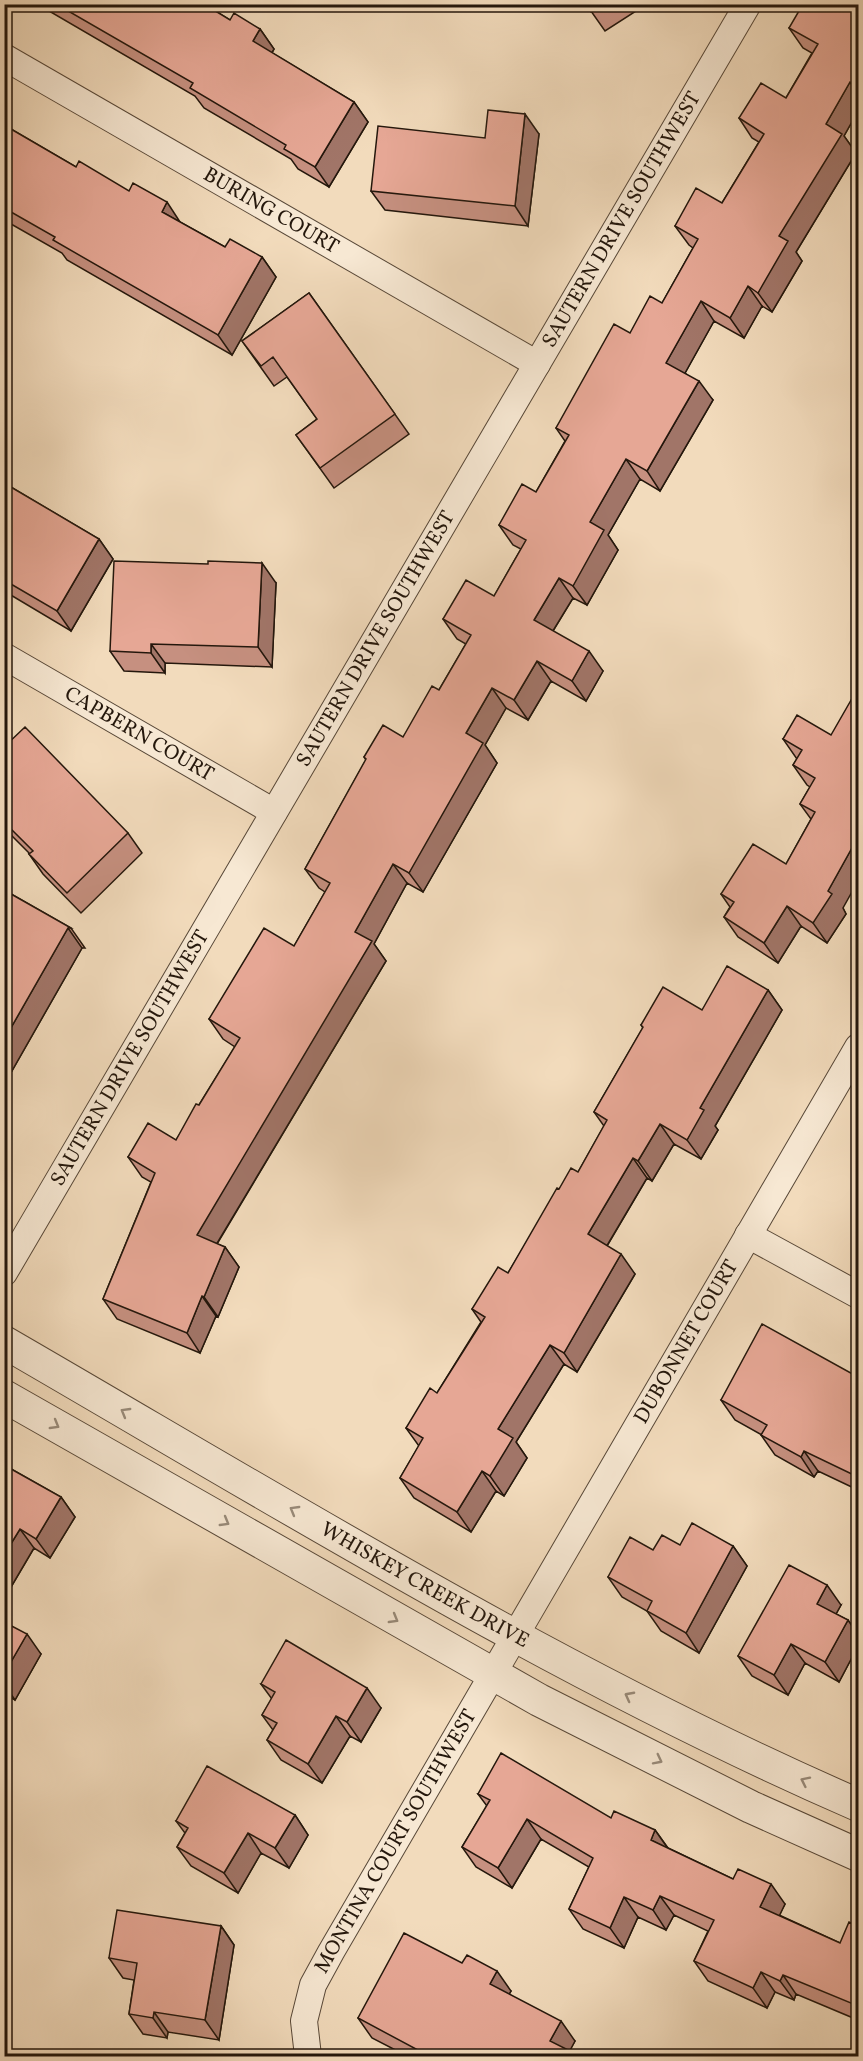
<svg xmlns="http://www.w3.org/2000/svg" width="863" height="2061" font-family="Vollkorn,serif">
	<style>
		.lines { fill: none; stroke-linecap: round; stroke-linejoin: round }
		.minor-casing { stroke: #584838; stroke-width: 28 }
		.tertiary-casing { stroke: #584838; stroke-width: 34 }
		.minor { stroke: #f7e8d3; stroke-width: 26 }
		.tertiary { stroke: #f7e8d3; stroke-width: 32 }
		.wall { fill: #c69080; stroke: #24170c; stroke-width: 1.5 }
		.shaded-wall { fill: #a17568; stroke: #24170c; stroke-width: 1.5 }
		.building { fill: #e6a795; stroke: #24170c; stroke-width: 1.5 }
		.oneway { stroke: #988a79 }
		.labels { text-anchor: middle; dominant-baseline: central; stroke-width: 4.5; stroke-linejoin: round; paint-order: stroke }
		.street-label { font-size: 21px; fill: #24170c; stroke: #f7e8d3 }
	</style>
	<rect width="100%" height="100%" fill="#f2dbbc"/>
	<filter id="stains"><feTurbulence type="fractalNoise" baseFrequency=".00333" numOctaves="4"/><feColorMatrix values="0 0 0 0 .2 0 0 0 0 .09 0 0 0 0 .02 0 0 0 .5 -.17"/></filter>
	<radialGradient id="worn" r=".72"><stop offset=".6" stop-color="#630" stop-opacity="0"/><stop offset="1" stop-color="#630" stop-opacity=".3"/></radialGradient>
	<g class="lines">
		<defs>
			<g id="minor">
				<path id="s1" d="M4,57L537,364"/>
				<path id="s2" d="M4,656L274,812"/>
				<path d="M748,1235L858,1295"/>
				<path id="s3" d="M4,1273L748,4"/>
				<path id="s4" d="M308,2056L304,2021L313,1985L331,1952L858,1047"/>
			</g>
			<g id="tertiary">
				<path id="s5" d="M4,1342C284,1504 561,1676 858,1805"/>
				<path d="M4,1396L539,1700L751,1807L858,1855"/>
			</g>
		</defs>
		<use href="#minor" class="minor-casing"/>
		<use href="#tertiary" class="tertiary-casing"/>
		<use href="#minor" class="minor"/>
		<use href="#tertiary" class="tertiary"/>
	</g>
	<path class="wall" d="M37,4H204L230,20L260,29L274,49L272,53L354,102L368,122L329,187L298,169L291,159L204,108L195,96Z
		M586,4H647L605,31Z
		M858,4V111L844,136L856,153L796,252L802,261L772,312L762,306L744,338L714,321L685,373L713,400L660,491L640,479L608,535L618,550L587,605L573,598L553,631L603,671L586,701L551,681L528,720L506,708L485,745L497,763L423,892L407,883L374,944L386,961L217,1244L225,1247L239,1267L218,1317L216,1316L200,1353L117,1319L103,1299L151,1182L142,1177L128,1157L176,1140L199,1105L235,1047L223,1039L209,1019L294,946L325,892L319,888L305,869L366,760L364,757L403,737L439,690L466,644L457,639L443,619L494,596L521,549L513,545L499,525L536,492L565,441L556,428L630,333L662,303L693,248L689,245L675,226L722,203L759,142L752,138L739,118L786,98L812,53L803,48L789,28Z
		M4,125L76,167L180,222L225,247L262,257L276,277L232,355L67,260L62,253L4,220Z
		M539,134L528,226L385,210L371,191L485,138Z
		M309,293L409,434L334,488L296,435L317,419L287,377L274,386L242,341Z
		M4,483L99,539L113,559L71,631L4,591Z
		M276,583L272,667L165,663V673L124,671L110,651Z
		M831,735L843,908L846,914L827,943L801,926L778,963L738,937L724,917L730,907L721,894L786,864L811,819L800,804L810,787L807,785L793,765L797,759L783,739Z
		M4,747L128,833L142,853L81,913L43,874L29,854H30L4,828Z
		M4,890L71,928L85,948H82L9,1076L4,1073Z
		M768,990L782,1010L715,1126L718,1130L701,1159L674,1144L652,1181L647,1178L607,1246L635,1274L577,1372L564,1364L516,1442L527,1458L504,1496L496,1491L471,1532L414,1498L400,1478L419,1446L406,1428L437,1393L481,1322L472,1309L508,1273L559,1189L578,1172L604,1126L594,1112L643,1028L641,1025L702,1010Z
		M858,1168V1190L852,1180Z
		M858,1377V1490L818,1471L814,1477L775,1455L761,1435H762L735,1420L721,1400Z
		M4,1465L61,1497L75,1517L50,1558L34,1548L4,1599Z
		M680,1545L733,1546L747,1566L699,1653L661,1631L647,1611L622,1597L608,1577L653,1550Z
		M841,1605L836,1614L848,1620L858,1635V1646L839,1682L805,1663L788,1695L752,1676L738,1656Z
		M4,1622L41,1654L15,1700L4,1694Z
		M261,1684L381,1708L361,1742L350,1736L322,1783L281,1760L267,1740L273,1730L262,1715L272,1699Z
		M478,1794L611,1818L655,1830L668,1848L785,1904L779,1915L840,1943L858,1926V2020L796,1994L794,2000L775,1992L767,2008L708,1981L694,1961L708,1931L674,1915L666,1930L638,1917L624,1948L583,1929L569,1909L589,1867L541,1839L512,1888L476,1867L462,1847L487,1806Z
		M295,1815L308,1835L289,1868L261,1853L238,1893L191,1866L177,1847L185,1833L176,1821Z
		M221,1926L234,1945L219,2040L168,2032L167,2038L143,2034L129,2014L134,1980L123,1978L109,1958Z
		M462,1963L511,1991L509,1994L575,2041L569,2051L580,2056H407L372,2038L358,2018Z"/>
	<path class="shaded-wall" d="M260,29L274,49L267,61L253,41Z
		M850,82L858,94V111L844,136L856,153L796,252L802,261L772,312L758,293L779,236L826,124Z
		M354,102L368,122L329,187L315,167Z
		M525,114L539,134L528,226L515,206Z
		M167,202L180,222L162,212Z
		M262,257L276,277L232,355L218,335Z
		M748,286L762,306L744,338L730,318Z
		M701,301L714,321L680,382L666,363Z
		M699,381L713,400L660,491L647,471Z
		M626,459L640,479L608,535L618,550L587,605L573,586L590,522Z
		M99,539L113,559L71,631L57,611Z
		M262,563L276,583L272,667L258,647Z
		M559,578L573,598L548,639L534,620Z
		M151,644L165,663V673L151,653Z
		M589,651L603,671L586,701L572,681Z
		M537,661L551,681L528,720L514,700Z
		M492,688L506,708L485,745L497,763L423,892L409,873L466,733Z
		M858,837V881L843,908L846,914L827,943L813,923L828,891Z
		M393,864L407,883L374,944L386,961L210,1255L197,1235L355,932Z
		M787,906L801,926L778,963L764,943Z
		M68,928L82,948L9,1076L4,1069V1040Z
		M768,990L782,1010L715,1126L718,1130L701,1159L687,1140L700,1108Z
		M660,1124L674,1144L652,1181L638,1161Z
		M633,1158L647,1178L602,1254L588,1234Z
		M225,1247L239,1267L218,1317L204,1297Z
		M621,1254L635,1274L577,1372L564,1353Z
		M202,1296L216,1316L200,1353L187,1333Z
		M550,1345L564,1364L516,1442L527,1458L504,1496L490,1476L498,1429Z
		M804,1451L818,1471L814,1477L801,1457Z
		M482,1471L496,1491L471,1532L457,1512Z
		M61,1497L75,1517L50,1558L36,1539Z
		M20,1529L34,1548L4,1599V1555Z
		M733,1546L747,1566L699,1653L686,1633Z
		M827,1585L841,1605L831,1623L817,1604Z
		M848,1620L858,1635V1646L839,1682L825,1662Z
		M27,1634L41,1654L15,1700L4,1684V1674Z
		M791,1644L805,1663L788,1695L774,1675Z
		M367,1688L381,1708L361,1742L347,1722Z
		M336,1716L350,1736L322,1783L308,1764Z
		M295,1815L308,1835L289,1868L275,1848Z
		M527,1819L541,1839L512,1888L498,1868Z
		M655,1830L669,1850L651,1840Z
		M248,1833L261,1853L238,1893L224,1873Z
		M771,1884L785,1904L774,1927L760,1907Z
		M660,1896L674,1915L666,1930L653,1910Z
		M624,1897L638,1917L624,1948L610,1928Z
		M221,1926L234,1945L219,2040L205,2020Z
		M497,1971L511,1991L504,2003L490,1984Z
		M761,1972L775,1992L767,2008L753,1988Z
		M783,1975L796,1994L794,2000L780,1981Z
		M154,2012L168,2032L167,2038L153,2018Z
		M561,2021L575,2041L567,2056L550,2041Z"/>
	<path class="building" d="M56,4H204L230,20L234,13L260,29L253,41L354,102L315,167L284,149L286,145L190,88L193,83Z
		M586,4H602L591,12Z
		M803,4H858V87L850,82L826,124L842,134L779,236L788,241L758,293L748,286L730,318L701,301L666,363L699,381L647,471L626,459L590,522L604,530L573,586L559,578L534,620L589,651L572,681L537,661L514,700L492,688L466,733L483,743L409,873L393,864L355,932L372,941L197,1235L225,1247L204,1297L202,1296L187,1333L103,1299L155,1173L128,1157L148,1123L176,1140L196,1104L199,1105L240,1038L209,1019L264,928L294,946L330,883L305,869L366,759L364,757L383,725L403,737L432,686L439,690L471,635L443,619L466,580L494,596L526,540L499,525L522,484L536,492L569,435L556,428L614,324L630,333L650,296L662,303L698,239L675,226L696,188L722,203L764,134L739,118L761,83L786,98L818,44L789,28Z
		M488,110L525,114L515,206L371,191L378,126L485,138Z
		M4,125L76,167L79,161L129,191L133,183L167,202L162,212L225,247L230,239L262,257L218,335L53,240L55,237L4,208Z
		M309,293L395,414L320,468L296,435L317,419L273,357L261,366L242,341Z
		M4,483L99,539L57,611L4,580Z
		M114,561L208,564V561L262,563L258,647L151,644V653L110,651Z
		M858,660V672L853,669Z
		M858,688V837L828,891L832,894L813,923L787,906L764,943L724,917L734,902L721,894L753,844L786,864L815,812L800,804L815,778L793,765L802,750L783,739L797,715L831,735Z
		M25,727L128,833L67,893L29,854L33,851L4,822V747Z
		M4,890L71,928H68L4,1040Z
		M727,966L768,990L700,1108L704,1110L687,1140L660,1124L638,1161L633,1158L588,1234L621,1254L564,1353L550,1345L498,1429L513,1438L490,1476L482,1471L457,1512L400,1478L423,1438L406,1428L430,1388L437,1393L485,1317L472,1309L498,1267L508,1273L557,1188L559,1189L571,1168L578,1172L607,1120L594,1112L643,1027L641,1025L663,987L702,1010Z
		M858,1168V1184L852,1180Z
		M762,1324L858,1377V1477L804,1451L801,1457L761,1435L767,1425L721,1400Z
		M4,1465L61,1497L36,1539L20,1529L4,1555Z
		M692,1523L733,1546L686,1633L647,1611L652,1601L608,1577L630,1537L653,1550L662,1535L680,1545Z
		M789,1565L827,1585L817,1604L848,1620L825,1662L791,1644L774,1675L738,1656Z
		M4,1622L27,1634L4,1674Z
		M286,1640L367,1688L347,1722L336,1716L308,1764L267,1740L277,1723L262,1715L275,1692L261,1684Z
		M501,1753L611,1818L614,1811L655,1830L651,1840L733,1879L738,1869L771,1884L760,1907L840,1943L849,1922L858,1926V2006L783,1975L780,1981L761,1972L753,1988L694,1961L714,1920L660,1896L653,1910L624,1897L610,1928L569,1909L593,1858L527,1819L498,1868L462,1847L490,1800L478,1794Z
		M207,1766L295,1815L275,1848L248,1833L224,1873L177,1847L188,1828L176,1821Z
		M117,1910L221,1926L205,2020L154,2012L153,2018L129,2014L137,1963L109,1958Z
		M404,1933L462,1963L467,1955L497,1971L490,1984L561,2021L550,2041L580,2056H429L358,2018Z
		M678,2052L686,2056H676Z"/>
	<defs><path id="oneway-chevron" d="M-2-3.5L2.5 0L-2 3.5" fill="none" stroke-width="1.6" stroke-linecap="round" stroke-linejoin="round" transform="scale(1.5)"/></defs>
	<g class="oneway">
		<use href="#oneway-chevron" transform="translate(125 1412) rotate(-150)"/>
		<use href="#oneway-chevron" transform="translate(55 1425) rotate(30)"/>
		<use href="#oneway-chevron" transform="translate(294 1510) rotate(-150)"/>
		<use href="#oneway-chevron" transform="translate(225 1522) rotate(30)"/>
		<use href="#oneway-chevron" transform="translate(394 1619) rotate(30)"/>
		<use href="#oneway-chevron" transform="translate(629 1696) rotate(-152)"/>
		<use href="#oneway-chevron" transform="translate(658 1760) rotate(27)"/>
		<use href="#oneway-chevron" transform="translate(805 1781) rotate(-154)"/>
	</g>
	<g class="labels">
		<g class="street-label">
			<text stroke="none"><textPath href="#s1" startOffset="308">BURING COURT</textPath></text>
			<text stroke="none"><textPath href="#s3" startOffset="1221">SAUTERN DRIVE SOUTHWEST</textPath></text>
			<text stroke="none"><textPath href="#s3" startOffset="735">SAUTERN DRIVE SOUTHWEST</textPath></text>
			<text stroke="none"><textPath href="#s2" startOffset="156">CAPBERN COURT</textPath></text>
			<text stroke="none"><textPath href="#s3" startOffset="249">SAUTERN DRIVE SOUTHWEST</textPath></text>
			<text stroke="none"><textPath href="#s4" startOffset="816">DUBONNET COURT</textPath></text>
			<text stroke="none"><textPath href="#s5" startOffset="486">WHISKEY CREEK DRIVE</textPath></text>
			<text stroke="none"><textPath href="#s4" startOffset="238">MONTINA COURT SOUTHWEST</textPath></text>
		</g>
	</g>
	<rect width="863" height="2061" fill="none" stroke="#f2dbbc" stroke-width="24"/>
	<rect x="6" y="6" width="851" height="2049" fill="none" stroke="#24170c" stroke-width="3"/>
	<rect x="12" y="12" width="839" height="2037" fill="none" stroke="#24170c" stroke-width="1.5"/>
	<rect width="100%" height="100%" filter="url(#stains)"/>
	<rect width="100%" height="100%" fill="url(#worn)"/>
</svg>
